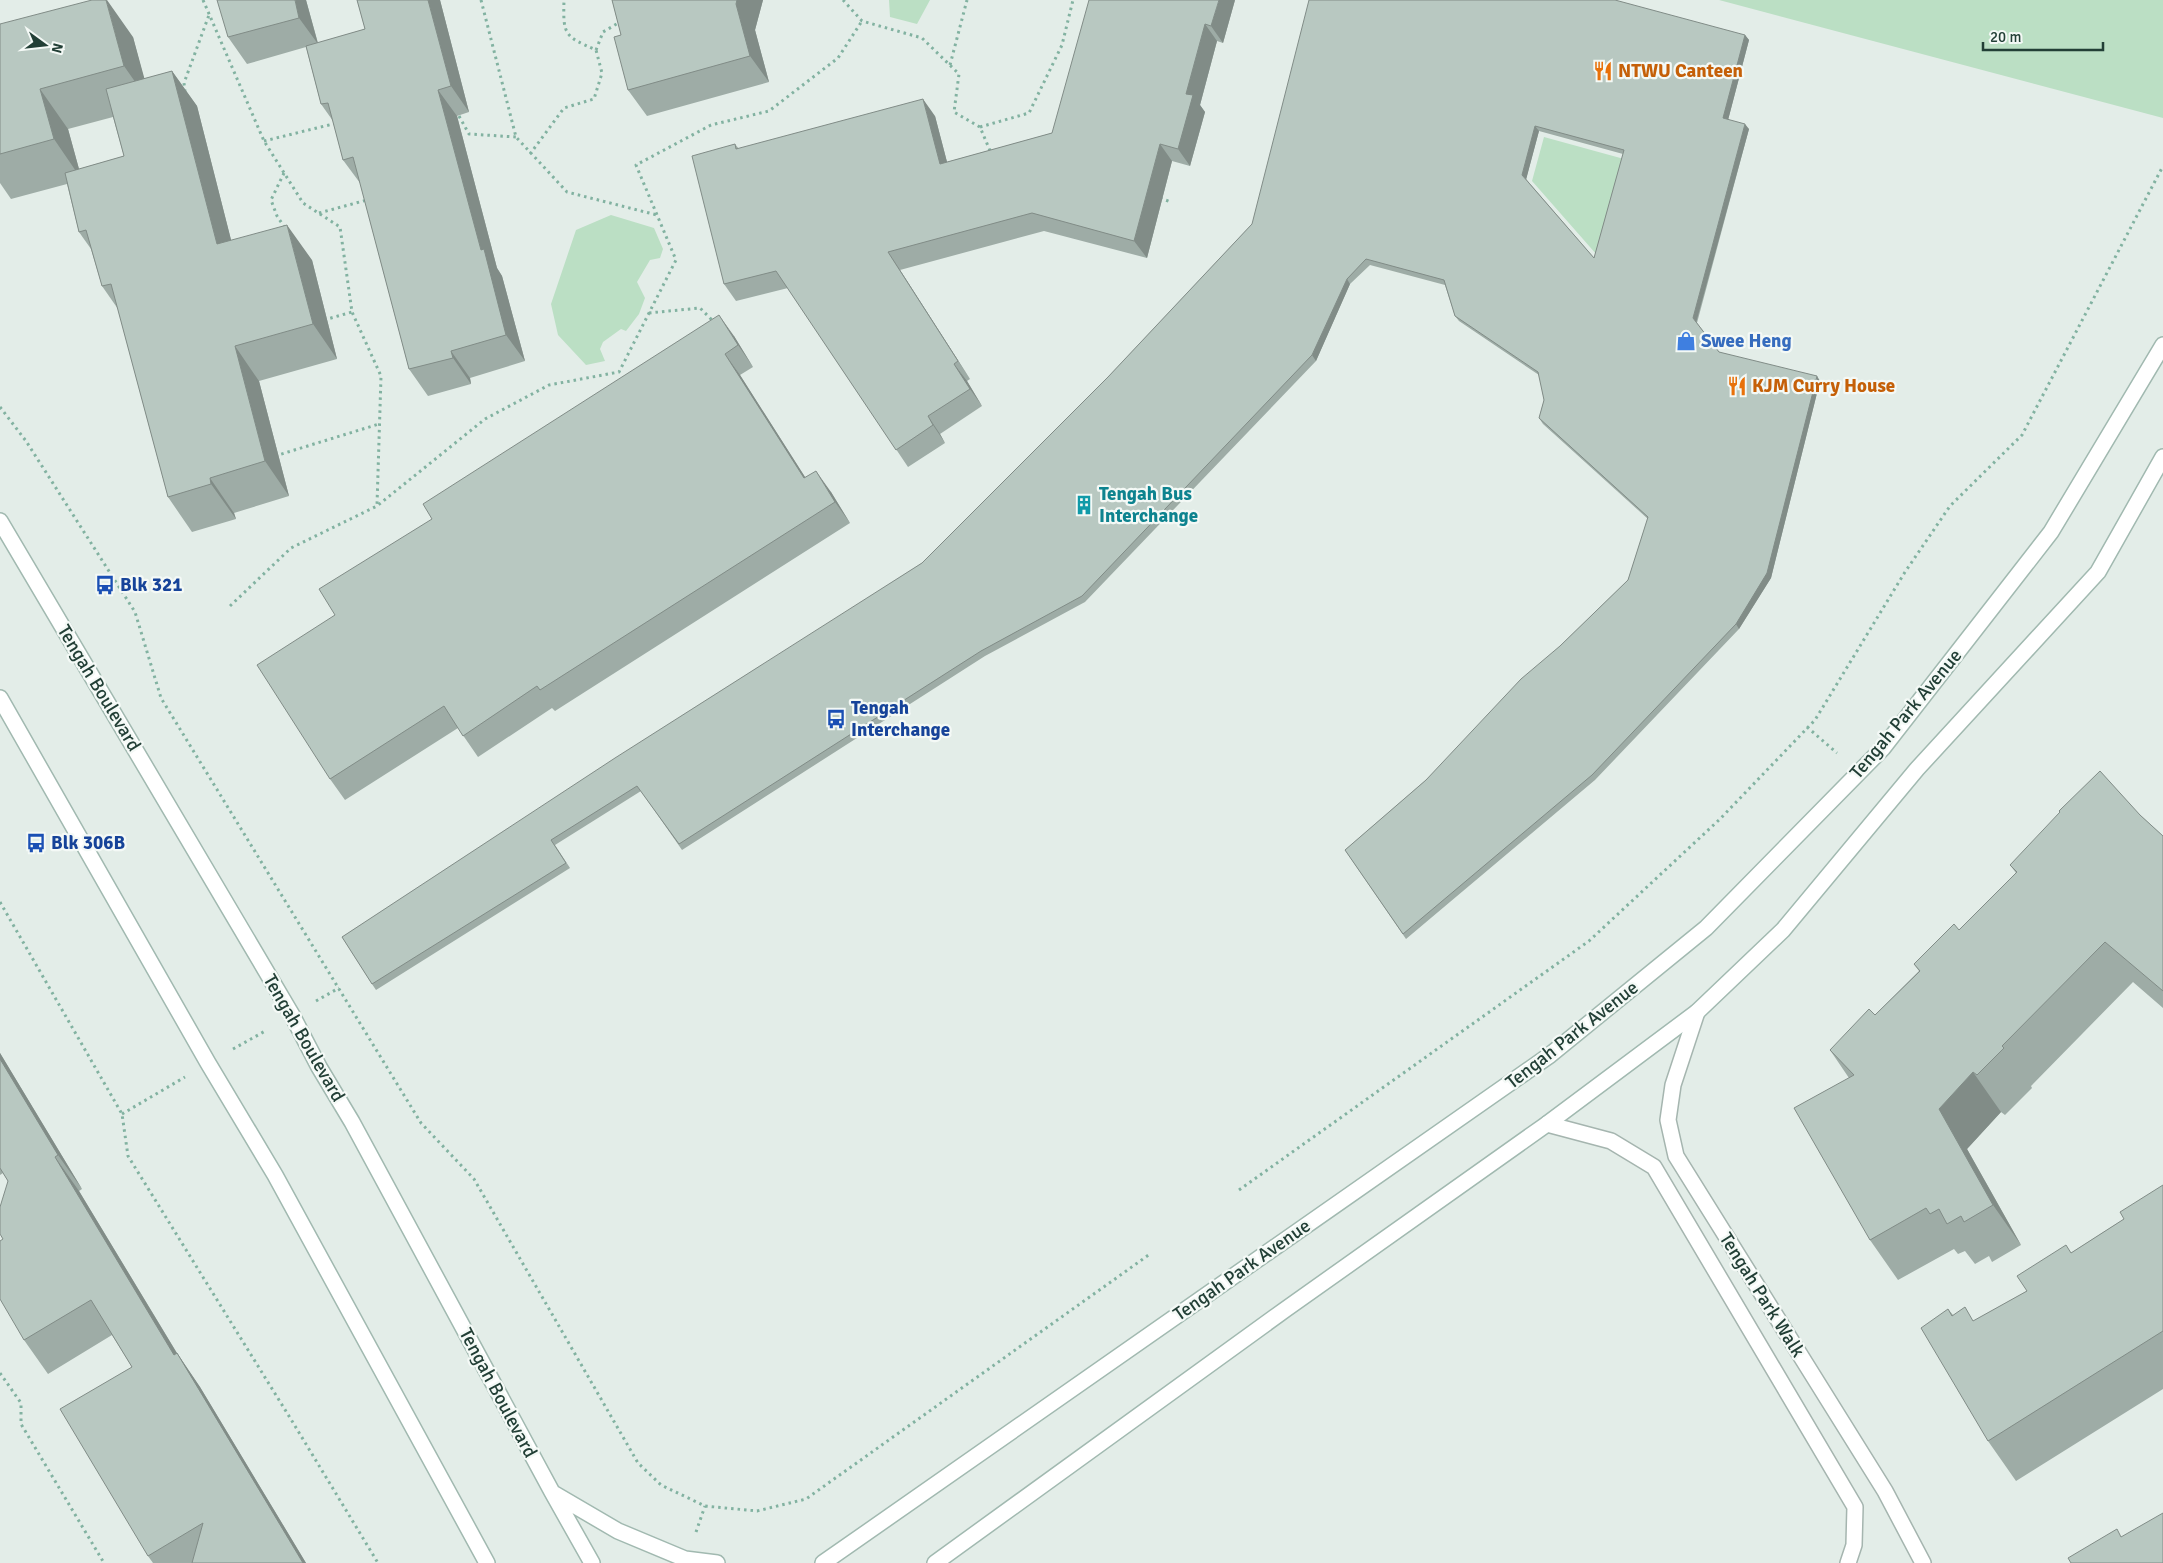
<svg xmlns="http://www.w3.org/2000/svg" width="2163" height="1563" font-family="Signika,sans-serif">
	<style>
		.green { fill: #bbdfc4 }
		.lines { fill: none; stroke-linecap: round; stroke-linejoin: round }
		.street-casing { stroke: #a5b5af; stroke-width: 18 }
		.secondary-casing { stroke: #a1b9b0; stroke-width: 18 }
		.path { stroke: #82b2a1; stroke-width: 3; stroke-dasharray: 2.5 4; stroke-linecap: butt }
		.street { stroke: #fff; stroke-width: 15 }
		.secondary { stroke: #fff; stroke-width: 15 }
		.wall { fill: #9eaca6; fill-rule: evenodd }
		.shaded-wall { fill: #818c87 }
		.building { fill: #b8c8c1; stroke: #818c87; fill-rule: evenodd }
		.labels { text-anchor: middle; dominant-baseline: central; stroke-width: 4.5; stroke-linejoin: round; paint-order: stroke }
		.food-label { font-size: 19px; font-weight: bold; fill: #c56008; stroke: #f4f9f6; text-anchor: start }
		.shop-label { font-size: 19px; font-weight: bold; fill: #366cbe; stroke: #f4f9f6; text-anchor: start }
		.culture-label { font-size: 19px; font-weight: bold; fill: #0d838f; stroke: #f4f9f6; text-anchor: start }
		.transit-label { font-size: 19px; font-weight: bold; fill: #164399; stroke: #f4f9f6; text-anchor: start }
		.street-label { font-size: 19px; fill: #223f36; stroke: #f4f9f6 }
	</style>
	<rect width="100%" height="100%" fill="#e3ede8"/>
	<path class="green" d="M889,0H930L917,24L890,17Z
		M1719,0H2163V118Z
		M1544,137L1624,159L1597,255L1532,181Z
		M611,215L654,228L663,249L660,258L650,260L637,282L645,298L639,314L626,331L621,329L603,342L600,349L605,361L586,365L558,335L551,304L576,230Z"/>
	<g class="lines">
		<defs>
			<path id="street" d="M1697,1012L1673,1085L1668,1120L1676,1156L1885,1491L1923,1563
				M1547,1124L1611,1141L1654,1167L1855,1507L1854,1545L1848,1563"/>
			<path id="secondary" d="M0,521L292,1015L319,1067L352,1122L552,1492L592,1563
				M0,698L208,1063L275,1175L487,1563
				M553,1493L618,1531L685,1559L717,1563
				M823,1563L1550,1055L1706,928L1883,748L2051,532L2163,345
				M935,1563L1286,1309L1547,1124L1697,1012L1783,930L1917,769L2098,572L2163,457"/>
		</defs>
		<use href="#street" class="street-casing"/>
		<use href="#secondary" class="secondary-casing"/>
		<path class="path" d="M203,0L264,141L303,203L340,227L352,312L381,376L377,505
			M481,0L516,137L567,192L657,215
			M843,0L862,21L922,38L959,74L954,112L980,127L991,153
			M596,50L603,32L620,22
			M950,65L967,0
			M185,92L184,83L209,15
			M459,116L469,134L516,137
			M980,127L1029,113L1062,45L1073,0
			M264,141L337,123
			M530,154L564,108L594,99L602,73L596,50C564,36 563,35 564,0
			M284,173L271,200L277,216L285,228
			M1160,198L1171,202
			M319,213L367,200
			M649,313L700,308L713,321
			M324,320L352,312
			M0,407L26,441L135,612L161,698L421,1123L474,1179L638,1463L661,1485L705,1506L757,1511L806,1499L1150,1254
			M275,456L379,424
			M230,606L291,548L377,506L485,419L549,385L619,372L676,260L636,165L711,125L769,111L838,58L862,21
			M1807,727L1837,753
			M0,902L122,1114L128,1156L292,1421L378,1563
			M316,1001L339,988
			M233,1049L267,1030
			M122,1114L185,1077
			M1239,1190L1589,941L1720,819L1815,720L1905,572L1950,506L2022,435L2163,166
			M0,1373L21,1403V1424L104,1563
			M696,1532L705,1506"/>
		<use href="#street" class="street"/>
		<use href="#secondary" class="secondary"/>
	</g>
	<path class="wall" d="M306,0L318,43L365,29L357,0H440L469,112L457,116L497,268L502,276L525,361L470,378L471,384L428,396L409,369L360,183L343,160L333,121L321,104L306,47L247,64L228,37Z
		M612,0H763L755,30L769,82L647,116L628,90L621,35Z
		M1235,0L1223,43L1217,41L1200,105L1205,112L1190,166L1172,161L1147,258L1044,231L900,270L970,379L967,381L982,406L940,434L945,443L908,467L788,288L736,301L724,284L735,144L739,149L935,116L947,162L1052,133Z
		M0,24L133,37L144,79L172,71L197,106L231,240L312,260L337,359L259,381L289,496L234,513L236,519L192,532L168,497L118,309L102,286L91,249L79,232L67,184L11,199L0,183ZM113,117L124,156L79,169L68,129Z
		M1745,35L1749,40L1728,120L1749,129L1697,323L1719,352L1820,381L1771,578L1739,629L1595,780L1406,939L1345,850L1426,780L1560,646L1628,580L1648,519L1543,424L1539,418L1544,400L1539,375L1459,321L1455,316L1445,285L1370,265L1350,284L1316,361L1085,602L985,656L682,850L641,791L555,845L570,868L376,990L372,984L342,937L922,563L1108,377L1252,224ZM1539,131L1623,154L1594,258L1526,179Z
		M734,336L753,367L740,375L805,477L831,492L850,523L555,711L552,708L478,757L458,728L345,800L330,779L335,615Z
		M2140,815L2163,836V1008L2133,982L2031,1086L2032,1088L2005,1115L2001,1112L1967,1149L2021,1245L1992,1262L1989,1256L1975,1264L1965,1251L1958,1254L1954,1249L1898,1280L1870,1240L1849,1078L1830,1050L1875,1015L1919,971L1914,964L1959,930L2016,873L2010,865Z
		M0,1053L82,1189L79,1191L177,1353L200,1387L306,1563H153L148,1556L132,1367L112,1335L48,1374L24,1340L3,1239L8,1181L3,1173L0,1175Z
		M2163,1185V1389L2016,1481L1988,1441L1948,1309L1953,1315L1974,1321L2027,1291L2071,1253L2124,1219Z"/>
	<path class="shaded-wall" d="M106,0H107L133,37L152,106L124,66Z
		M295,0H306L318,44L299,18Z
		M428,0H440L469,112L451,86Z
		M737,0H763L755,30L769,82L750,56L736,4Z
		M1219,0H1235L1223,43L1211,26Z
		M1205,24L1217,41L1200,105L1205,112L1190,166L1178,149L1186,94Z
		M1745,35L1749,40L1727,124L1723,118Z
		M172,71L197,106L241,279L217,244Z
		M40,89L68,129L82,180L54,139Z
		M438,90L457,116L497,268L502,276L525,361L506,335L481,250Z
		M923,99L935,116L952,181L940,164Z
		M1745,124L1749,129L1696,323L1693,318Z
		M1535,126L1539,131L1526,180L1522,175Z
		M1160,144L1172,161L1147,258L1134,241Z
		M287,225L312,260L337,359L313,324Z
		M888,252L900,270L970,379L958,361Z
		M1347,279L1350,284L1316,361L1312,355Z
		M719,315L734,336L753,367L738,345Z
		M235,346L259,381L289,496L265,461Z
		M451,351L470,378L471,384L453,358Z
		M725,354L740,375L819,499L804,478Z
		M954,364L967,381L982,406L970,389Z
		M1817,376L1820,381L1771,578L1739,629L1736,624Z
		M928,416L940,434L945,443L933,425Z
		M816,471L831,492L850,523L835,502Z
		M210,478L234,513L236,519L211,484Z
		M0,1053L82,1189L58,1155L0,1059Z
		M1973,1072L2001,1112L1967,1149L2021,1245L1993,1205L1939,1109Z
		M55,1157L79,1191L181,1360L177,1353L200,1387L306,1563H303L174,1355Z"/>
	<path class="building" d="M92,0H106L124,66L40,89L54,139L0,154V24Z
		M217,0H295L299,18L228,37Z
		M357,0H428L451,86L438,90L481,250L484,249L506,335L451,351L453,358L409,369L353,157L343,160L328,103L321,104L306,46L365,29Z
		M612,0H737L736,4L750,56L628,90L614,37L621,35Z
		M1089,0H1219L1211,26L1205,24L1186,94L1193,95L1178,149L1160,144L1134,241L1032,213L888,252L958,361L954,364L970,389L928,416L933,425L896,450L776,271L724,284L692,156L735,144L736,149L923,99L940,164L1052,133Z
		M1309,0H1615L1745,35L1723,118L1745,124L1693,318L1719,352L1817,376L1767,573L1736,624L1592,775L1403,934L1345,850L1426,780L1521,679L1560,646L1628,580L1648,517L1539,418L1544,400L1538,372L1455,316L1444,280L1366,259L1347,279L1312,355L1082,596L981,651L679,844L637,786L551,840L566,863L372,984L342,937L615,758L922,563L1108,377L1252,224ZM1535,126L1624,150L1594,258L1522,175Z
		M172,71L217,244L287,225L313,324L235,346L265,461L210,478L211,484L168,497L111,284L102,286L86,230L79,232L65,173L124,156L106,89Z
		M719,315L738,345L725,354L804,478L816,471L835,502L540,690L537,686L463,736L444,706L330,779L257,665L335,615L319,589L432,519L423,504Z
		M2100,771L2140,815L2163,836V991L2105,942L2002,1046L2004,1048L1977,1075L1973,1072L1939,1109L1993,1205L1964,1222L1961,1216L1947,1224L1939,1209L1930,1214L1926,1208L1870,1240L1794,1108L1854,1075L1830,1050L1869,1009L1875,1015L1920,971L1914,964L1954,924L1959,930L2017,872L2010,865L2060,812L2059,811Z
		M0,1059L58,1155L55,1157L174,1355L177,1353L303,1563H192L203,1523L148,1556L60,1409L132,1367L91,1300L24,1340L0,1299V1241L3,1239L0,1234V1207L8,1181L0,1168Z
		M2163,1185V1331L1988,1441L1921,1328L1948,1309L1952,1316L1965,1307L1973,1321L2027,1291L2017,1276L2066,1245L2071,1253L2124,1219L2120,1212Z
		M2163,1513V1563H2071L2068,1558L2117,1529L2121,1537Z"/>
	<defs>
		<symbol id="restaurant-bare" viewBox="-9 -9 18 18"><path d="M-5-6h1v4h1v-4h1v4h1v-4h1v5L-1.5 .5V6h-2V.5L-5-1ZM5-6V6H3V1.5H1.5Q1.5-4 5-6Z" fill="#e8710a" stroke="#f4f9f6" stroke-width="2.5" paint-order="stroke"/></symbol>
		<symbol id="shop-bare" viewBox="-9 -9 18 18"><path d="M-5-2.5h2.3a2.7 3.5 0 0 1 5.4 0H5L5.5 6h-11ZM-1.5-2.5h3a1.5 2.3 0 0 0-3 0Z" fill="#3f7fe0" stroke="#f4f9f6" stroke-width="2.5" paint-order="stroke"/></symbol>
		<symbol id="building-bare" viewBox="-9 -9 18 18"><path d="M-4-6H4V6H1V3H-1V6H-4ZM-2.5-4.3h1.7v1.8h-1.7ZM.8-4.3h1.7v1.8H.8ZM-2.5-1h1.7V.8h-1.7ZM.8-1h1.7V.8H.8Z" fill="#0f9aa8" stroke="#f4f9f6" stroke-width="2.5" paint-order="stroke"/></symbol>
		<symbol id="bus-bare" viewBox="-9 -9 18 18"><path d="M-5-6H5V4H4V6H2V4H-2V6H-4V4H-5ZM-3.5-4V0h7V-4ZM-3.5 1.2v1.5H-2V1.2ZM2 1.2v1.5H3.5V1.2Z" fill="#1a4fb4" stroke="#f4f9f6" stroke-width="2.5" paint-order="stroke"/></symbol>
	</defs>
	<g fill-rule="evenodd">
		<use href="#restaurant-bare" x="1589" y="57" width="28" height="28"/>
		<use href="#shop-bare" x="1672" y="327" width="28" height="28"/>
		<use href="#restaurant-bare" x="1723" y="372" width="28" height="28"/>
		<use href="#building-bare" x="1070" y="491" width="28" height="28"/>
		<use href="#bus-bare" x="91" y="571" width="28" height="28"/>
		<use href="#bus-bare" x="822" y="705" width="28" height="28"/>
		<use href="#bus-bare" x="22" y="829" width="28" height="28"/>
	</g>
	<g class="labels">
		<g class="food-label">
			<text x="1618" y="71">NTWU Canteen</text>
			<text x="1752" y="386">KJM Curry House</text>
		</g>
		<g class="shop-label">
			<text x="1701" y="341">Swee Heng</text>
		</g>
		<g class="culture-label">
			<text x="1099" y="494">Tengah Bus<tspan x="1099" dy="22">Interchange</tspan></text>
		</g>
		<g class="transit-label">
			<text x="120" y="585">Blk 321</text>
			<text x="851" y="708">Tengah<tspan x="851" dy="22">Interchange</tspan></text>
			<text x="51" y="843">Blk 306B</text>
		</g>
		<g class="street-label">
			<text transform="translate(99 688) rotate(59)">Tengah Boulevard</text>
			<text transform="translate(1906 714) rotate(-50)">Tengah Park Avenue</text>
			<text transform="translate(1572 1035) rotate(-38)">Tengah Park Avenue</text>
			<text transform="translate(304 1038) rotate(60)">Tengah Boulevard</text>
			<text transform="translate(1242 1270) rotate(-35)">Tengah Park Avenue</text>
			<text transform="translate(1762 1295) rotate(58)">Tengah Park Walk</text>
			<text transform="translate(498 1393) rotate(62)">Tengah Boulevard</text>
		</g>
	</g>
	<g transform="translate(45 45) rotate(105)" stroke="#f4f9f6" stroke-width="4" paint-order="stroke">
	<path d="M0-4L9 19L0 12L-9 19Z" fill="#223f36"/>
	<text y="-8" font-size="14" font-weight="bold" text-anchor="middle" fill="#223f36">N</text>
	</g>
	<path d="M1983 42v8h120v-8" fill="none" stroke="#223f36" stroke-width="2.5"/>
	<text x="1990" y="42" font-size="15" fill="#223f36" stroke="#f4f9f6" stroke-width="4" paint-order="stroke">20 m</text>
</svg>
